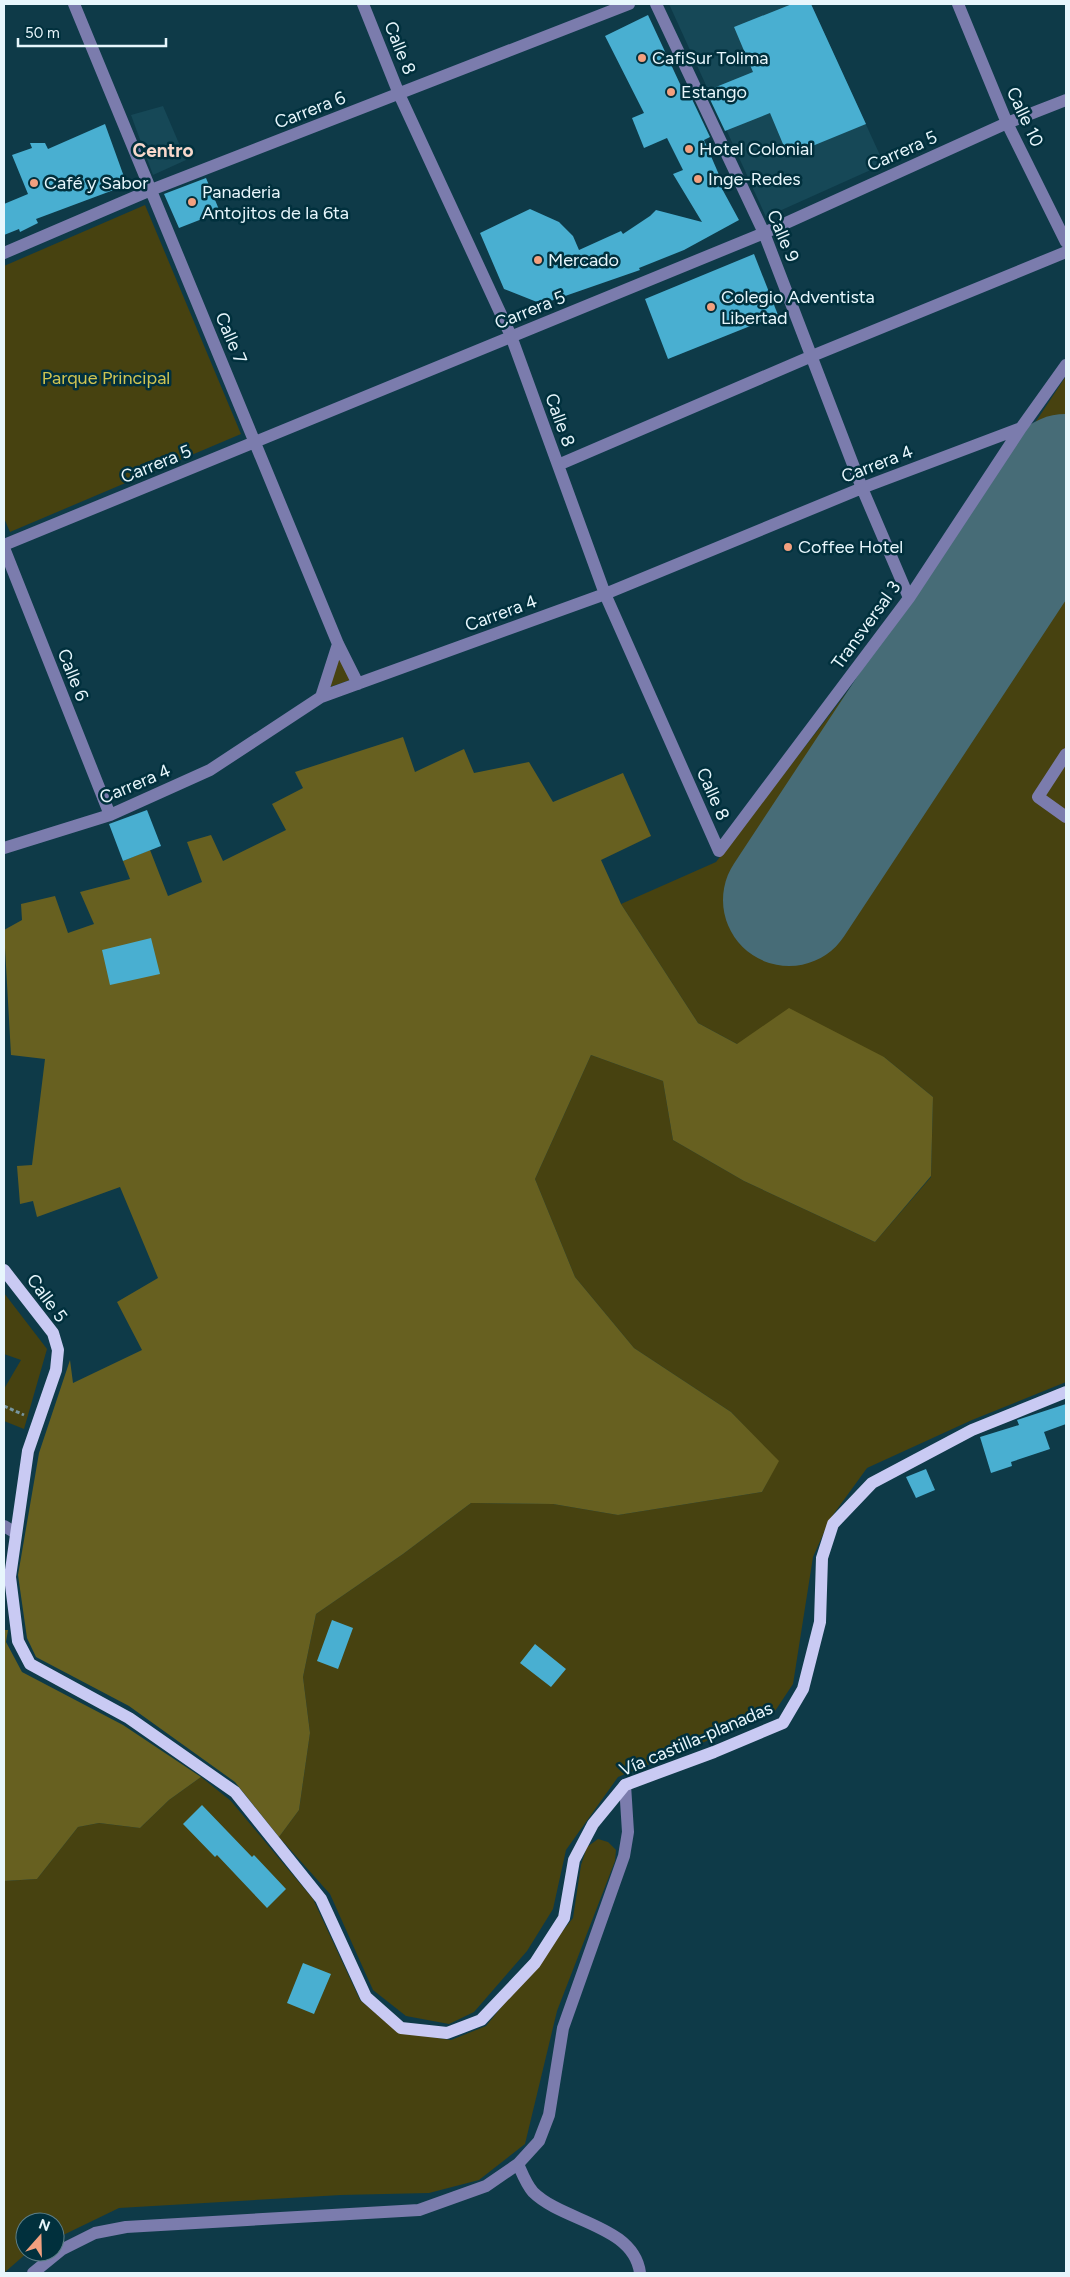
<svg xmlns="http://www.w3.org/2000/svg" width="1070" height="2277" font-family="Figtree,sans-serif">
	<style>
		.built { fill: #164857 }
		.green { fill: #474210 }
		.forest { fill: #676020 }
		.lines { fill: none; stroke-linecap: round; stroke-linejoin: round }
		.runway { stroke: #476c77; stroke-width: 132 }
		.building { fill: #49afd1 }
		.path { stroke: #77959f; stroke-width: 3; stroke-dasharray: 4 2.5; stroke-linecap: butt }
		.minor { stroke: #7b7cad; stroke-width: 12 }
		.major { stroke: #c9caf3; stroke-width: 12 }
		.poi-dot { fill: #f2a07f; stroke: #01303d; stroke-width: 2 }
		.labels { text-anchor: middle; dominant-baseline: central; stroke-width: 5; stroke-linejoin: round; paint-order: stroke }
		.street-label { font-size: 18px; fill: #e7f6fc; stroke: #01303d }
		.poi-label { font-size: 18px; fill: #e7f6fc; stroke: #01303d; text-anchor: start }
		.park-label { font-size: 18px; fill: #d1c452; stroke: #01303d }
		.neighbourhood-label { font-size: 19px; font-weight: bold; fill: #f8d8cb; stroke: #01303d }
	</style>
	<rect width="100%" height="100%" fill="#0e3a48"/>
	<path class="built" d="M669,4H811L884,164L766,217Z
		M163,106L186,160L153,175L131,115Z"/>
	<path class="green" d="M145,205L241,434L10,532L4,518V266Z
		M1066,376V1382L972,1420L867,1468L830,1519L813,1557L793,1684L773,1714L618,1777L566,1850L553,1909L527,1951L474,2012L449,2024L406,2016L373,1990L330,1894L279,1837L299,1810L310,1733L303,1677L316,1614L403,1554L471,1503L553,1504L618,1515L762,1492L778,1461L731,1412L634,1348L575,1277L535,1179L591,1055L663,1081L673,1140L744,1181L875,1242L931,1177L933,1097L884,1057L737,1044L698,1023L621,904L716,862L915,604Z
		M338,656L350,680L330,687Z
		M4,1293L47,1349L24,1429L4,1421V1389L21,1360L4,1354Z
		M201,1777L231,1801L313,1899L360,2000L398,2032L451,2040L486,2026L573,1918L581,1865L587,1847L598,1839L608,1842L616,1850L615,1861L557,2011L525,2144L479,2180L429,2193L341,2195L119,2208L55,2239V2222H25V2252H28L4,2273V1881L37,1879L78,1827L99,1823L140,1828L169,1800Z"/>
	<path class="forest" d="M403,737L415,772L464,749L474,773L529,762L553,802L623,773L651,836L601,860L621,904L698,1023L737,1044L789,1008L884,1057L933,1097L931,1176L875,1242L744,1181L673,1140L663,1081L591,1055L535,1179L575,1277L634,1348L731,1412L779,1461L762,1492L618,1515L553,1504L471,1503L403,1554L316,1614L303,1677L310,1733L299,1810L279,1837L235,1782L129,1706L36,1657L27,1638L18,1575L39,1453L70,1360L73,1383L142,1350L117,1302L158,1278L120,1187L37,1217L33,1201L20,1204L17,1166L32,1165L45,1059L11,1055L4,930L22,920L21,904L55,896L68,933L94,924L80,892L130,879L123,861L150,850L168,896L202,882L187,842L211,835L223,861L286,830L272,804L303,788L295,772Z
		M4,1630H8L6,1642L22,1672L123,1725L201,1777L169,1800L140,1828L99,1823L78,1827L37,1879L4,1881Z"/>
	<g class="lines">
		<path class="runway" d="M789,900L1066,480"/>
	</g>
	<path class="building" d="M792,4H811L866,124L788,156L770,113L725,131L706,91L753,72L734,27Z
		M648,15L687,99L691,97L710,137L704,140L723,184L720,185L739,220L684,250L639,268L640,270L542,304L504,289L480,233L530,209L559,222L573,236L579,250L621,231L623,234L650,216L656,210L702,222L673,174L683,170L667,138L644,148L632,118L644,113L605,36Z
		M105,124L127,185L36,219L38,223L20,232L19,229L4,235V204L28,194L12,155L32,148L30,143H45L48,149Z
		M206,178L220,212L179,228L164,194Z
		M754,254L778,315L668,359L645,299Z
		M147,810L161,846L123,861L109,824Z
		M151,938L160,974L110,985L102,950Z
		M1066,1404V1424L1044,1432L1050,1449L1011,1462L1012,1466L991,1473L980,1437L1019,1425L1017,1420Z
		M926,1469L935,1490L916,1498L906,1477Z
		M332,1620L353,1628L338,1669L317,1661Z
		M535,1644L566,1669L551,1687L520,1663Z
		M202,1805L252,1857L254,1855L286,1889L267,1908L217,1855L215,1857L183,1824Z
		M303,1963L331,1974L314,2014L287,2003Z"/>
	<g class="lines">
		<path class="path" d="M4,1406L24,1415"/>
		<path class="minor" d="M74,4L338,644L358,684
			M363,4L399,94L511,336L605,594L719,851L909,598L1021,428L1066,365
			M656,4L764,233L862,488L909,598
			M958,4L1007,123L1066,242
			M4,253L151,190L629,4
			M558,465L812,356L1066,252
			M4,545L764,233L1007,123L1066,100
			M4,548L110,815
			M321,697L338,644
			M1066,754L1038,797L1066,817
			M4,848L110,815L210,770L321,697L605,594L862,488L1021,428
			M4,1526L16,1533
			M518,2164C522,2173 526,2184 533,2192C563,2222 634,2225 640,2273
			M33,2273L61,2250L95,2233L126,2227L419,2210L486,2186L518,2164L539,2141L549,2115L563,2028L624,1856L628,1832L625,1785"/>
		<path class="major" d="M4,1270L53,1333L58,1350L56,1370L28,1451L10,1577L18,1641L30,1664L129,1718L235,1792L321,1899L366,1997L401,2028L447,2033L481,2020L535,1963L564,1918L574,1860L593,1824L625,1785L714,1752L783,1723L803,1689L820,1622L822,1558L833,1524L872,1483L972,1430L1066,1392"/>
	</g>
	<g class="poi-dot">
		<circle cx="642" cy="58" r="5"/>
		<circle cx="671" cy="92" r="5"/>
		<circle cx="689" cy="149" r="5"/>
		<circle cx="698" cy="179" r="5"/>
		<circle cx="34" cy="183" r="5"/>
		<circle cx="192" cy="202" r="5"/>
		<circle cx="538" cy="260" r="5"/>
		<circle cx="711" cy="307" r="5"/>
		<circle cx="788" cy="547" r="5"/>
	</g>
	<g class="labels">
		<g class="street-label">
			<text transform="translate(400 48) rotate(68)">Calle 8</text>
			<text transform="translate(310 110) rotate(-21)">Carrera 6</text>
			<text transform="translate(1025 117) rotate(65)">Calle 10</text>
			<text transform="translate(902 151) rotate(-24)">Carrera 5</text>
			<text transform="translate(783 236) rotate(67)">Calle 9</text>
			<text transform="translate(530 310) rotate(-22)">Carrera 5</text>
			<text transform="translate(231 338) rotate(67)">Calle 7</text>
			<text transform="translate(560 420) rotate(70)">Calle 8</text>
			<text transform="translate(156 464) rotate(-22)">Carrera 5</text>
			<text transform="translate(877 464) rotate(-21)">Carrera 4</text>
			<text transform="translate(501 613) rotate(-20)">Carrera 4</text>
			<text transform="translate(866 625) rotate(-54)">Transversal 3</text>
			<text transform="translate(73 675) rotate(68)">Calle 6</text>
			<text transform="translate(135 784) rotate(-23)">Carrera 4</text>
			<text transform="translate(713 794) rotate(66)">Calle 8</text>
			<text transform="translate(47 1298) rotate(54)">Calle 5</text>
			<text transform="translate(696 1739) rotate(-23)">Vía castilla-planadas</text>
		</g>
		<g class="poi-label">
			<text x="652" y="58">CafiSur Tolima</text>
			<text x="681" y="92">Estango</text>
			<text x="699" y="149">Hotel Colonial</text>
			<text x="708" y="179">Inge-Redes</text>
			<text x="44" y="183">Café y Sabor</text>
			<text x="202" y="192">Panaderia<tspan x="202" dy="21">Antojitos de la 6ta</tspan></text>
			<text x="548" y="260">Mercado</text>
			<text x="721" y="297">Colegio Adventista<tspan x="721" dy="21">Libertad</tspan></text>
			<text x="798" y="547">Coffee Hotel</text>
		</g>
		<g class="park-label">
			<text x="106" y="378">Parque Principal</text>
		</g>
		<g class="neighbourhood-label">
			<text x="163" y="150">Centro</text>
		</g>
	</g>
	<rect width="1070" height="2277" fill="none" stroke="#e7f6fc" stroke-width="10"/>
	<g transform="translate(40 2237) rotate(20)"><circle r="24" fill="#01303d" stroke="#5d7f89"/>
	<path d="M0-4L9 19L0 12L-9 19Z" fill="#f2a07f"/>
	<text y="-8" font-size="14" font-weight="bold" text-anchor="middle" fill="#e7f6fc">N</text>
	</g>
	<path d="M18 38v8h148v-8" fill="none" stroke="#e7f6fc" stroke-width="2.5"/>
	<text x="25" y="38" font-size="15" fill="#e7f6fc" stroke="#01303d" stroke-width="4" paint-order="stroke">50 m</text>
</svg>
